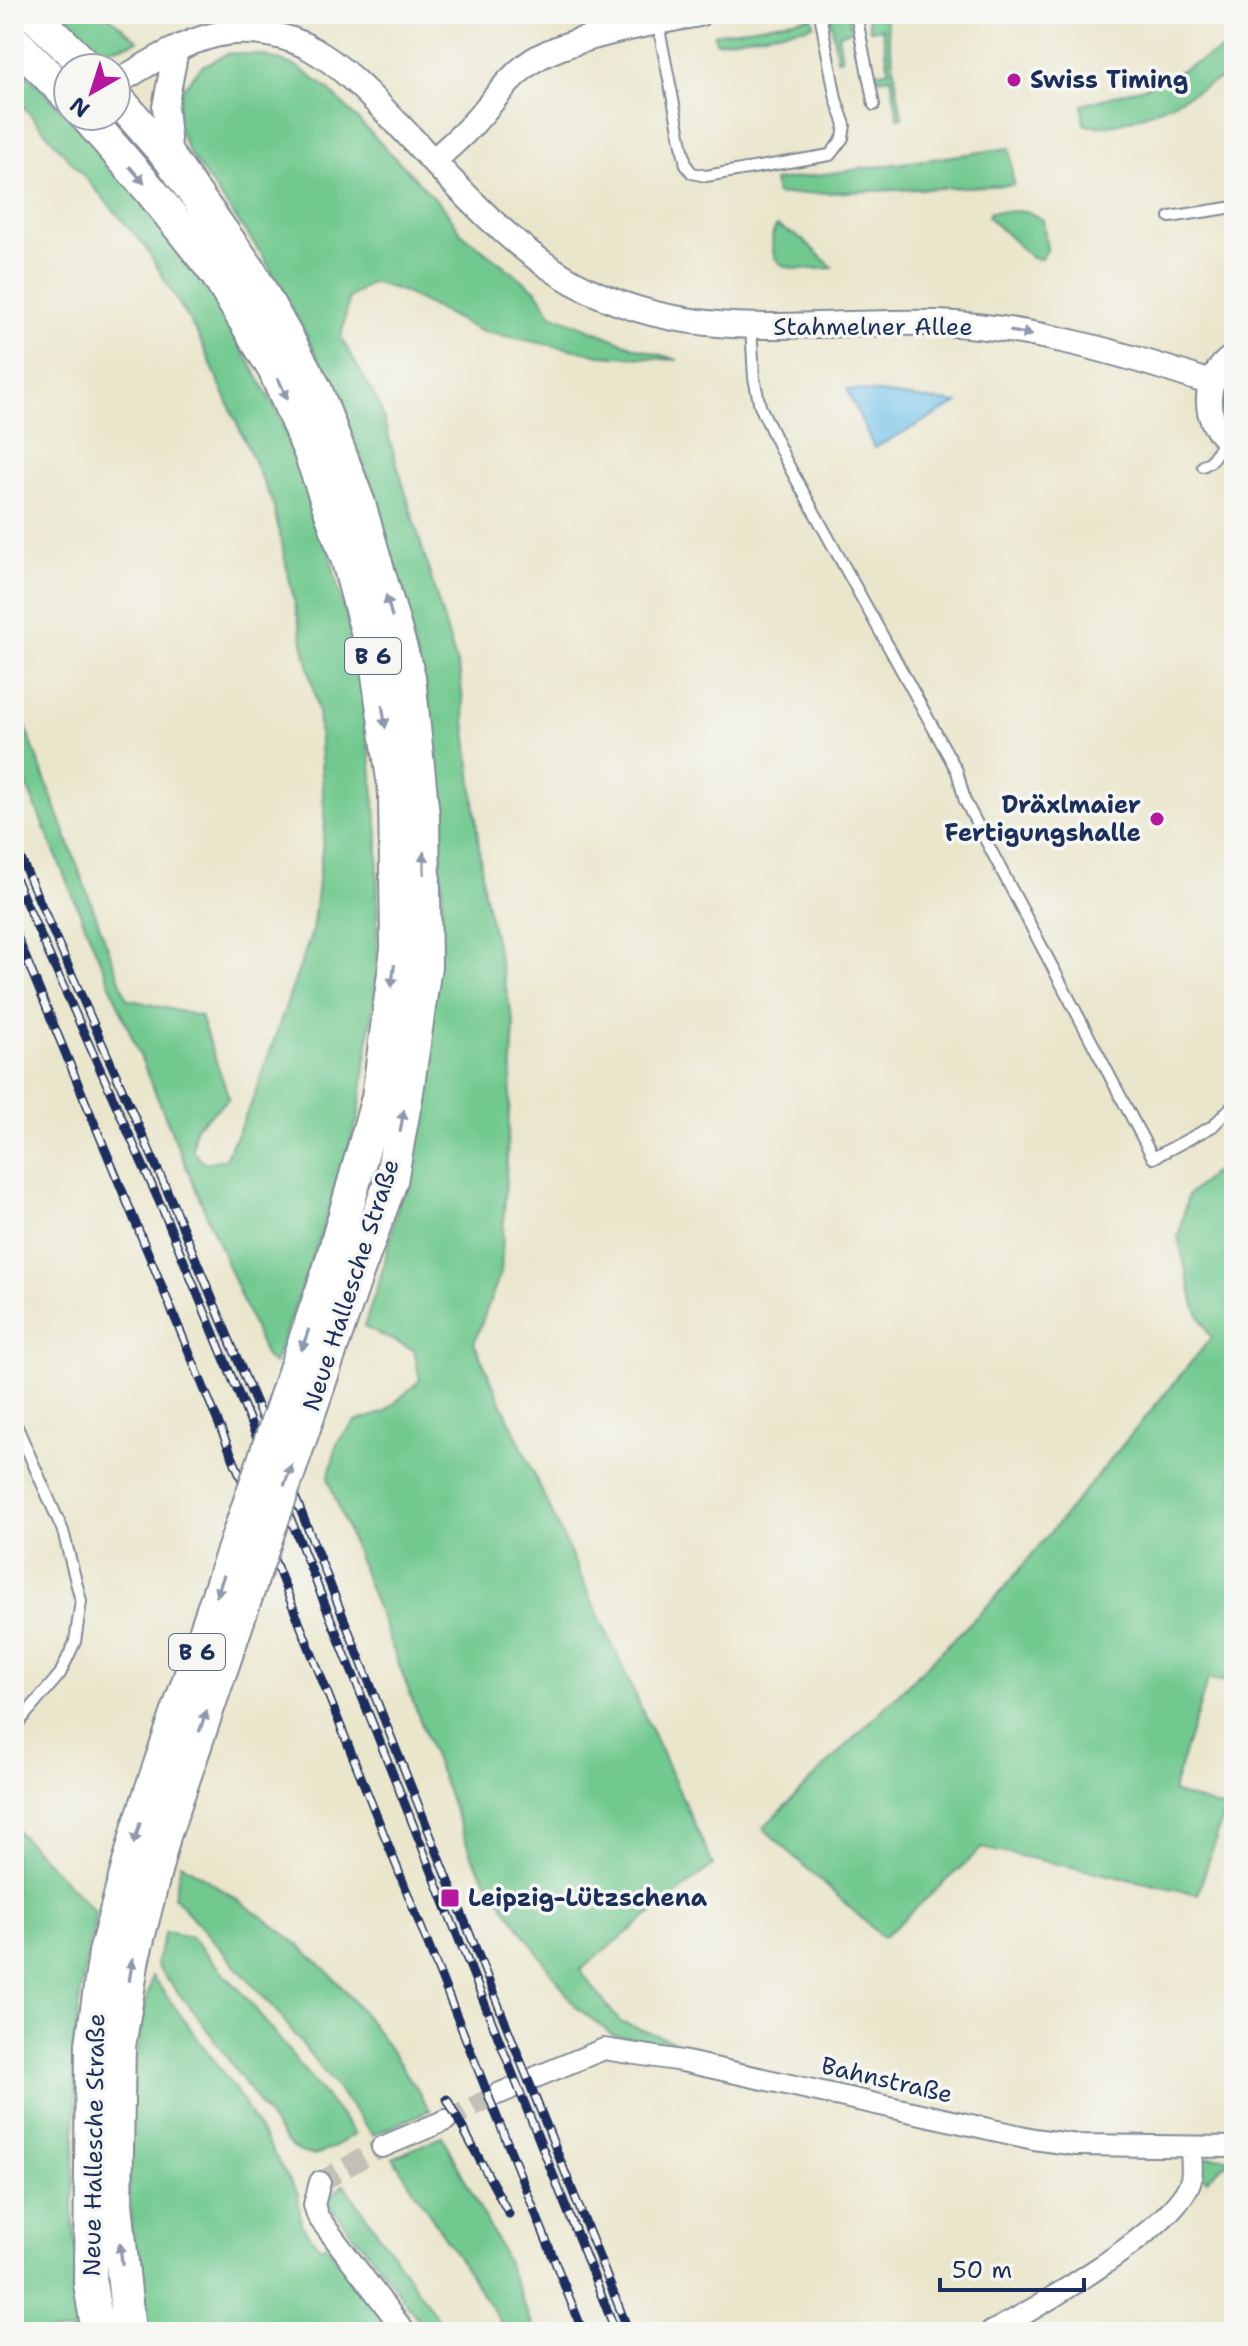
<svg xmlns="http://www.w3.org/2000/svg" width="1248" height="2346" font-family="'Shantell Sans',sans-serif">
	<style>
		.green { fill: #71c98f; stroke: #467c76; stroke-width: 2 }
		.water { fill: #70c2eb; stroke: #4678a4; stroke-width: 2 }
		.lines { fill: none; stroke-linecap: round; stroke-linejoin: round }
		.minor-tunnel { stroke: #c1c1b6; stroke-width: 20; stroke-dasharray: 20 10; stroke-linecap: butt }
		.service-casing { stroke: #828a95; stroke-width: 14 }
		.minor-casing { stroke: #828a95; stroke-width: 24 }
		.tertiary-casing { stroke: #828a95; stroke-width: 28 }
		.primary-casing { stroke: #828a95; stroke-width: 36 }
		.service { stroke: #fff; stroke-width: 10 }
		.minor { stroke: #fff; stroke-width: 20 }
		.tertiary { stroke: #fff; stroke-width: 24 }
		.primary { stroke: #fff; stroke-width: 32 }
		.rail-casing { stroke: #1b2f5e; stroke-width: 9 }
		.rail { stroke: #f6f6f2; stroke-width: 6; stroke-dasharray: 18; stroke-linecap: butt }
		.primary-bridge-casing { stroke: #828a95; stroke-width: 36; stroke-linecap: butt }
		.primary-bridge { stroke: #fff; stroke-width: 32 }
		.oneway { fill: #8d97ae }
		.poi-dot { fill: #b5179e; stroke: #f6f6f2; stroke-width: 3 }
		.labels { text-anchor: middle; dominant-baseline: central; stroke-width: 7; stroke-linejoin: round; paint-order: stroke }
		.shield { fill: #f6f6f2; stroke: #5d6b8a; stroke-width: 2 }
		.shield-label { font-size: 22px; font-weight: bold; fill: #1b2f5e }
		.poi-label { font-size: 24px; font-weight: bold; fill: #1b2f5e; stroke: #f6f6f2; text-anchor: start }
		.street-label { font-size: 24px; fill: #1b2f5e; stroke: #f6f6f2 }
	</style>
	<rect width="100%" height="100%" fill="#f6f6f2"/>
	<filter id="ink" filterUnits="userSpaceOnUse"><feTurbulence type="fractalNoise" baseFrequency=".0125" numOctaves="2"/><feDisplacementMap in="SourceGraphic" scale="16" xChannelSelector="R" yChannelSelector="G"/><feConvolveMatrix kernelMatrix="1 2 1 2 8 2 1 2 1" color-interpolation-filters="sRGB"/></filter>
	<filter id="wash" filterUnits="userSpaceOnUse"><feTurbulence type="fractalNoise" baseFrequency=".006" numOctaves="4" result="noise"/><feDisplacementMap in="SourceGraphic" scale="32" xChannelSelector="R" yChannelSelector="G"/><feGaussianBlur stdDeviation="1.8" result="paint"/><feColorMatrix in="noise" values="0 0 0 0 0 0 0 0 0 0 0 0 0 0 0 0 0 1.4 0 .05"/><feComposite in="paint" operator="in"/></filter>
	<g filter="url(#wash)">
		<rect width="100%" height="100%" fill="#eae6cc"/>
		<path class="green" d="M46,14H106L138,41C89,58 82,47 46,14Z
			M830,14H848L851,31L838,34L842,58L837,59Z
			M867,14H885L902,117L898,118L891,77L877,79L876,73L889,70L882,28L870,30Z
			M812,17L814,24L808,27L716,42L714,34Z
			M1234,44V72C1201,88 1118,137 1084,124L1082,105L1151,85Z
			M229,53L262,55L296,66L327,88L445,209L461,233L537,291L551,314L634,347L678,360L601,355L480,331L402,291L372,282L349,298L341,338L379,404L460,675L484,892L514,1024L501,1272L474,1343L713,1865L580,1970L620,2022L699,2050L613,2035L576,2007L484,1877L471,1854L328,1479L338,1441L355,1422L385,1412L420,1380L414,1350L364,1327L383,1269L425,1091L443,901L430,710L377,501L334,387L263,256L189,153L175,120L182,89L202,66Z
			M14,61L108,158L207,288L275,407L319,513L362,679L378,834L377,976L358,1119L318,1243L274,1364L266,1357L14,755V696L127,999L200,1016L229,1098L195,1128L192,1150L204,1163L225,1159L252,1102L312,932L325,825L318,710L273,504L198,335L144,245L14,96Z
			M1010,148L1013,185L776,195L774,181Z
			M1027,211L1043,220L1047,250L1041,259L1032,258L988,217L990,212Z
			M777,226L802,239L833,268C814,268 775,276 773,250C772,240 771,233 777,226Z
			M1234,364V435L1228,430L1216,391Z
			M1234,1155V1683L1208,1679L1172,1792L1225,1809L1198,1894L982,1848L883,1938L763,1828L1002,1591L1211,1338L1195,1307L1178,1237L1188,1195Z
			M14,1828L96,1913L84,1972L71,2060H77L73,2215L84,2332H14Z
			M181,1863C237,1899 297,1936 341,1986C374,2024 403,2067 430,2110L373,2135L278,2013L174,1897Z
			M165,1932L191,1937L245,1996L355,2134C327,2150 314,2167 286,2142L204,2025L156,1965Z
			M152,1976L236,2091L298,2194L301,2224L320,2248L326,2244L392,2332H138L126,2148L142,2021Z
			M442,2136L502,2251L535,2332H507L393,2158Z
			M1201,2157L1234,2158V2160L1222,2166L1207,2180L1199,2173Z
			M344,2184L447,2332H427L378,2264L331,2207L330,2197Z"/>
		<path class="water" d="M847,389L958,403L874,448Z"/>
	</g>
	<g filter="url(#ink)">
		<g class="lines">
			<path class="minor-tunnel" d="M446,2120L498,2094
				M320,2182L382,2147"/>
			<defs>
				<path id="service" d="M856,14L874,105
					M658,24L686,165L692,173L706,176L830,155L843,138L845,125L836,99L820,14
					M1170,217L1234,207
					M751,326L754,378L760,406L785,459L957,771L965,801L1153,1158L1213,1126L1234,1104
					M1203,466L1211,461L1225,439
					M14,1420L63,1531L81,1601L75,1642L60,1674L14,1728"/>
				<path id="minor" d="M536,2077L604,2049L682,2061L1034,2139L1077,2145L1234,2147
					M498,2094L510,2089
					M382,2147L446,2120
					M320,2182L314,2205L318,2217L405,2332
					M991,2332C1035,2309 1180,2226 1191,2179C1193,2169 1191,2157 1191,2148"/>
				<path id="tertiary" d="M116,83C146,65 180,43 215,35C246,27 288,34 315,51C346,69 372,98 397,123C451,179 504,243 573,282C692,348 810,319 938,323C1032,327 1122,353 1211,383
					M170,159L165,107L176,50
					M434,161C448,147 465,134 478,118C494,100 508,79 528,64C560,39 656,22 699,14
					M1234,356C1201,377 1200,424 1234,444"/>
				<path id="primary" d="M33,14L88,68
					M14,41L68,96
					M116,97L170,159L248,268L315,388L359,504L409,677L423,816L425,966L407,1092L391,1181L356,1276
					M86,116L151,191L216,273L274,369L309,450L348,561L377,668L395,793L397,949L378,1098L330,1267
					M92,2044L90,2284L98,2332
					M119,2047L116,2203L129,2332"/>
			</defs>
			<use href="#service" class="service-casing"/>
			<use href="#minor" class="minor-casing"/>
			<use href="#tertiary" class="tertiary-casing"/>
			<use href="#primary" class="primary-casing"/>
			<use href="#service" class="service"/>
			<use href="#minor" class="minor"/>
			<use href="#tertiary" class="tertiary"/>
			<use href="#primary" class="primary"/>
			<defs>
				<path id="rail" d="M14,843L172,1202L262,1418
					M14,876L162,1208L256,1436
					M14,929L242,1480
					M294,1494L629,2332
					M288,1512L616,2332
					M273,1557L583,2332
					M447,2099L509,2214"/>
			</defs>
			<use href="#rail" class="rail-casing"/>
			<use href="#rail" class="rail"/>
			<defs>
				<path id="primary-bridge" d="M92,2044L105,1953L139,1826L330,1267
					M119,2047L133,1958L164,1836L356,1276"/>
			</defs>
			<use href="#primary-bridge" class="primary-bridge-casing"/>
			<use href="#primary-bridge" class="primary-bridge"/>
		</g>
		<defs><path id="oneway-solid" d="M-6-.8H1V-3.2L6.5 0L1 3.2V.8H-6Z" transform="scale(2)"/></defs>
		<g class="oneway">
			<use href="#oneway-solid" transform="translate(137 175) rotate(49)"/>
			<use href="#oneway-solid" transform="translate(1021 333) rotate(10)"/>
			<use href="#oneway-solid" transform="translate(283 389) rotate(66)"/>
			<use href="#oneway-solid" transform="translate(389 606) rotate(-106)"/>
			<use href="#oneway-solid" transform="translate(384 717) rotate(82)"/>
			<use href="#oneway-solid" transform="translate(424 863) rotate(-91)"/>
			<use href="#oneway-solid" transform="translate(393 976) rotate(97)"/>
			<use href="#oneway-solid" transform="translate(402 1121) rotate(-80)"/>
			<use href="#oneway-solid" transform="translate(305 1340) rotate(109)"/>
			<use href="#oneway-solid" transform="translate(288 1475) rotate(-71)"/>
			<use href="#oneway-solid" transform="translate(220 1586) rotate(109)"/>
			<use href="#oneway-solid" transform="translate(203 1721) rotate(-71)"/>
			<use href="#oneway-solid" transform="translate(137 1833) rotate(107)"/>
			<use href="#oneway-solid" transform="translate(131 1970) rotate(-81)"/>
			<use href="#oneway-solid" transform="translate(121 2254) rotate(-96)"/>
		</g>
	</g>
	<g class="poi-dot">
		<circle cx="1014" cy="80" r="8"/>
		<circle cx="1157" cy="819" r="8"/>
		<rect x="440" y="1888" width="20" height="20" rx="4"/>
	</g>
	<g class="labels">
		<g class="shield">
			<rect x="345" y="638" width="56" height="36" rx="6"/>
			<rect x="169" y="1634" width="56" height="36" rx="6"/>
		</g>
		<g class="shield-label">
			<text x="373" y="656">B 6</text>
			<text x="197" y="1652">B 6</text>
		</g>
		<g class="poi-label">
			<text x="1030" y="80">Swiss Timing</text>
			<text x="1141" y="805" text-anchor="end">Dräxlmaier<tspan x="1141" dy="28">Fertigungshalle</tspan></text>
			<text x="468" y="1898">Leipzig-Lützschena</text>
		</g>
		<g class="street-label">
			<text x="873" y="327">Stahmelner Allee</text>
			<text transform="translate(351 1285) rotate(-72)">Neue Hallesche Straße</text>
			<text transform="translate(887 2080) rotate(13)">Bahnstraße</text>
			<text transform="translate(94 2145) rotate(-89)">Neue Hallesche Straße</text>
		</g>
	</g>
	<rect width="1248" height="2346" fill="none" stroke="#f6f6f2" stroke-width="48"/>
	<g transform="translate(92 92) rotate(219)"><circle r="38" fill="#f6f6f2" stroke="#9ea6b7" stroke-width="2"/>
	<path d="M0-6L14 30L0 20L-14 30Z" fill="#b5179e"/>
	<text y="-12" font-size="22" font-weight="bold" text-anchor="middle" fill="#1b2f5e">N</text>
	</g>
	<path d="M940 2278v12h144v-12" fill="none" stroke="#1b2f5e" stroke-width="4"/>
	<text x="952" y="2278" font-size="24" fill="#1b2f5e" stroke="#f6f6f2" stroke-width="6" paint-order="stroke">50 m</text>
</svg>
